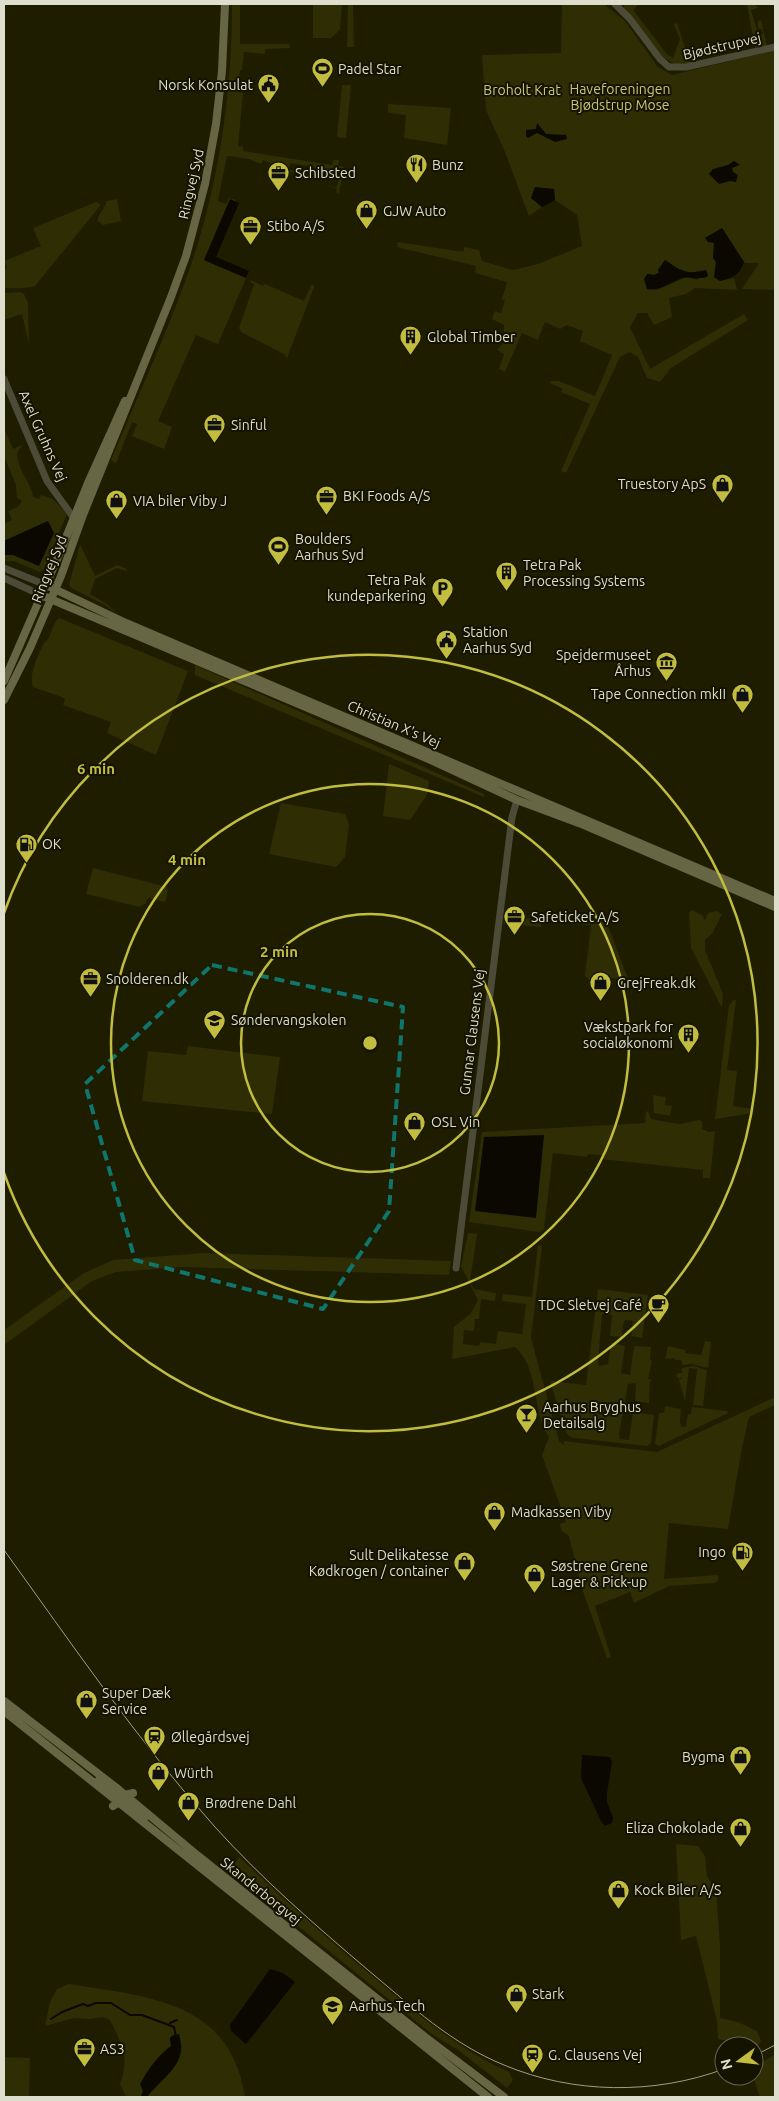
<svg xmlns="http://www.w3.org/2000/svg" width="779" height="2101" font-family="Ubuntu,sans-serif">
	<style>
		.green { fill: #2e2d04; fill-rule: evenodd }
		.water { fill: #0a0800 }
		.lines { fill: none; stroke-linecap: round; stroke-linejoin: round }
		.stream { stroke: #0a0800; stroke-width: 2 }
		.tertiary { stroke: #4c4b37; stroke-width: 7 }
		.secondary { stroke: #676644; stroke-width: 8 }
		.tram { stroke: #9e9e88; stroke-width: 1 }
		.marked { fill: none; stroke: #0f766e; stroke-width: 4; stroke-dasharray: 10 6; stroke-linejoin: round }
		.ring { fill: none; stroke: #c2bd3f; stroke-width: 2.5 }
		.labels { text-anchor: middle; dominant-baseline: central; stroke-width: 4; stroke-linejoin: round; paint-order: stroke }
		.street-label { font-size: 14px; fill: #dedecc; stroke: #141300 }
		.poi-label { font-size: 14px; fill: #dedecc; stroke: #141300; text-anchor: start }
		.park-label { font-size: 14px; fill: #c9c776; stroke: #141300 }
		.centre { fill: #c2bd3f; stroke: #141300; stroke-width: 2.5 }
		.ring-label { font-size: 15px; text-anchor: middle; font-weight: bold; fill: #c2bd3f; stroke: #141300; stroke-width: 4; stroke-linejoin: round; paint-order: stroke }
	</style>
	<rect width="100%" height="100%" fill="#1e1d00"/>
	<path class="green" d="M232,4H240V44H289L290,48L265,49V54L244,52L242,70H240L238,92L243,93L238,146L243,147V151L332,165L333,160H339L338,166L344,167L339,194L336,192L337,189L314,180L336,188L341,175L329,170L290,163L289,169L304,175L303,177L263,160L261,164L249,159L227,156L218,201L226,204L229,198L236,200L235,202L230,200L204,260L246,278L218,344L196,335L158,421L172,427L164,449L132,436L137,424L132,422L116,463L111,460C139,393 170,327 193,259C220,177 232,90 232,4Z
		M313,4H342L340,30L331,38H313Z
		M348,4H353L354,47H347Z
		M562,4H604L625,21L658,67L672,75L775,50V290L742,289L759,263H747L744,262L722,228C709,252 715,256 720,281L734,278L737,290L695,288L686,294L669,298L672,317L654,325L647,313H638L630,327L650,369L744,314L748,320L671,368L660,382L647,378L638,357L630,352L620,357L566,473L561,471L590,404L561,392L563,389L550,383L551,381H559L595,396L612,355L580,341L583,331L567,325L560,329L545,322L538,340L522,333L505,372L499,369L504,354L497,350L504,342V325L492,319L495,311L501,313L505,300L502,299L507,282L475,273L476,266L397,247L398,242L457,251H464V247L479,250L482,261L513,270L538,264L582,246L577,215L555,200L554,189L531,198L542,207L529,216L505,152L486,110L482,55L561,53ZM665,260C681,271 686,275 705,270L697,280L686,277L657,290L647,289V274L654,275L659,272L658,270Z
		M624,4H639L633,10L667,54L673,58L680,39L674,24L677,23L690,63L674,64L663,57L624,9Z
		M754,4L758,8L751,10L757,30H755L756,35L763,34L762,29H758V21L761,20L767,45L755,48L747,5Z
		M342,85H351L346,138L337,137Z
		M388,104L451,108L447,145L404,138L406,115L388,113Z
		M117,199L121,221L103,225L98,221C97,214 106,209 106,201Z
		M96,202L100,204V206L35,286C31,288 10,289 4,288V270L7,268L4,261L41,246L33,228Z
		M251,280L263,286L265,284L304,301L312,284L314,287L287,358L284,354L241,332L239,328L254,284L250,282Z
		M20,292L24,294L28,303L29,344L22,314L4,320V293Z
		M4,428L13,449L25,444C4,455 33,483 33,497L39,499L41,495L53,499L67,514L44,569L40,572L14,561H4V555H13L48,521L4,541V524L12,520L8,511L18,507L22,501L17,498L16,485L4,456Z
		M80,544L95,576L117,565L127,569L126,571L117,568L95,579L90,594L107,604L118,614L103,604L71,588L69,585Z
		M59,618L188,671L156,755L107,733L111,722L63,705L65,699L62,697L33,687C28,676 38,655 43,645C45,642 49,639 50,635C53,629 54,622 59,618Z
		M195,665L484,794V797L195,675Z
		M389,764L429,781L427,795L410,820L383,816Z
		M281,803L345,814L349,824L345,857L336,867L269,854Z
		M93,868L167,887L168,890L165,902L148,898L146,903L140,907L86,894Z
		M692,910L702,915L705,920L708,913L716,911L722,914L712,934L705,940V950L723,994L722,1008L691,948L689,913Z
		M505,917L542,919L541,927L504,924Z
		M573,919L607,923L630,984L629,989H621V979L602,978L601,988H598L585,976L591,925L573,924Z
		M734,1000H736L727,1070L737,1071L733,1106L753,1109V1113L715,1119L729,1005Z
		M188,1046L280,1057L272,1114L142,1101L148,1051L186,1055Z
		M653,1095L666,1097L665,1105L672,1106L670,1116L654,1113Z
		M648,1111L651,1119L655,1120L680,1124L700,1120L702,1122V1129L709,1132L715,1131L710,1178H703V1170L601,1159L602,1155L588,1154L587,1157L553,1153L544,1229L539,1232L469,1222L482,1132L645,1123L646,1112Z
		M468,1233L477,1234L470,1282L474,1289L496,1293L495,1301L481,1299L479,1319H475L474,1331L464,1330L463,1344L479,1346L480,1342L496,1344L498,1331L522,1334L526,1304L502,1301L503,1294L532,1297L538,1245L542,1246L531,1338L559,1441L564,1445V1441L657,1452L775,1397V1405L749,1417L742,1448L728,1529L669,1523L664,1579L716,1575L719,1576L718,1580L715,1583L669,1586L634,1603L630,1592L595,1606L611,1657L607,1658L581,1586L569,1536L561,1530L560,1524L566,1522L542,1455L549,1437C531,1410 540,1369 515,1347L452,1359L454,1327L471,1313L478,1300L461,1266Z
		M204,1253L451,1261L449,1275L180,1267L116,1272L92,1281L4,1345V1330L84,1273L113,1260Z
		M598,1289L648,1295L642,1338L631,1336L633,1321L625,1320L623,1324L622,1337L610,1336L612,1315L602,1314L598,1361L599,1366L608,1364L611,1343L625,1346L621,1373L630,1375L634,1346L651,1347L650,1360L652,1361L648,1379L652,1380L650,1382L649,1403L635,1401L636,1383L628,1384L619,1434L620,1439L629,1440L633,1412L654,1415L651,1443L647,1446L574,1438L569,1436L566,1432L550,1381L586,1385Z
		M705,1341L711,1342L708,1368L691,1364L683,1365L681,1360H676L674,1358L665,1359L668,1346L685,1350V1353L701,1355Z
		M693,1366L707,1370L703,1406L693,1405L697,1369L689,1368L685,1401L679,1380L681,1379L683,1376L679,1379L676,1376L678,1373H682V1368Z
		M665,1406L681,1409L680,1422L682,1427L686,1426L688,1414H691L692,1407L727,1411L728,1413L659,1446L655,1444L659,1413H664Z
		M676,1844L698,1846L705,1856L707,1876L716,1890L720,1945V2018L738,2022L757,2031L761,2041L757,2047L718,2039L717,2021L696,1936L681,1940Z
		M239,1857C284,1900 330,1941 378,1981C421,2017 457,2048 509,2072L513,2080L507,2088L458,2050L433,2035L230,1871Z
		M69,1984C148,1997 230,2000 245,2097H147C160,2080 196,2057 175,2034L170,2038L171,2046C151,2061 147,2073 141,2097H126L120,2084C130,2056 122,2045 110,2020L103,2017L89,2019L74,2018L45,2026L50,2002L57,1989Z
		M775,2054V2097H760L753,2076L754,2068Z
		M4,2057L30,2058L29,2097H4Z"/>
	<path class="water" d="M537,123L546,134L566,135L567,139L555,142L537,133L528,138L526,136V130L536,129Z
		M734,161L740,165L732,168L733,172L738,175L736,182L730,181L719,184L709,174L713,169L728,165Z
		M535,187L554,189L555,200L542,207L531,198Z
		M230,199L239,203L216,257L249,271L246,278L204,260Z
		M722,228L744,262C740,275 733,278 720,281L714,277L716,262L713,258L714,243L708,242L705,238Z
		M665,260C681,271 686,275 706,270L708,275L707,277C697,280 689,276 682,278C669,283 661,291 647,289L644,279L647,274L654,275L659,273L658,270Z
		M48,521L54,533L39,566L13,555H4V541Z
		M544,1135L536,1218L475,1211L484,1137Z
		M582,1755L610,1757L612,1762L607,1793V1802L613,1818L612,1823L605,1826L601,1821L581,1778Z
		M270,1969L283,1973L295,1982L246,2044L231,2031L230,2025Z
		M179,2034C188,2066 163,2075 147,2097H141L143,2091L140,2084C148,2069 158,2056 171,2046L170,2038L172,2036Z"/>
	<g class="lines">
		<path class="stream" d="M51,2019L62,2012L83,2004L88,2006L96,2003H111L130,2015H142L174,2027L176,2037
			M170,2023L177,2020"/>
		<path class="tertiary" d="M615,4L630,19L660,59L669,67H686L775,47
			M4,379L47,481L73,517
			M4,568L46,585
			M4,578L41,595
			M456,1268L512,817L517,800"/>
		<path class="secondary" d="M46,585L126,623L775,901
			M41,595L431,760L517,800L584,825L775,907
			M4,681L61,550L88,483L125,401
			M4,700L30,648L61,576L83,515L171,297L186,256L205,184L216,124L222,71L225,4
			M4,1701L118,1789L197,1855L425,2037L504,2097
			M4,1711L488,2097
			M98,1781L121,1796L133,1793
			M113,1806C125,1797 135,1809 145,1817"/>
		<path class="tram" d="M4,1550C72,1644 137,1740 215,1827C262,1879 315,1925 368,1970C411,2006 452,2044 504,2065C573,2094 654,2095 724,2069
			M754,2056L775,2045"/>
	</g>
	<path class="marked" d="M212,965L403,1007L389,1211L323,1309L135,1260L85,1084Z"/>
	<g class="ring">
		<circle cx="370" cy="1043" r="129"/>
		<circle cx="370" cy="1043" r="259"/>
		<path d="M4 913A388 388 0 1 1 4 1173"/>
	</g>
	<defs>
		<symbol id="stadium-pin" viewBox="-11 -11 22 30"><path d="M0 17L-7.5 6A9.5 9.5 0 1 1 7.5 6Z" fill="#c2bd3f" stroke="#141300"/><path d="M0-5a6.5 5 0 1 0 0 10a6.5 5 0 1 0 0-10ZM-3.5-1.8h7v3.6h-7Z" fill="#111"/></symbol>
		<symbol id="civic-pin" viewBox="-11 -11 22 30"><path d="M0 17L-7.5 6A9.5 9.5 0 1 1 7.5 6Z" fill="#c2bd3f" stroke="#141300"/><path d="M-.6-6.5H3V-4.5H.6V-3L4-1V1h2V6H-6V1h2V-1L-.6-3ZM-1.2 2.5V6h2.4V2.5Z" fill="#111"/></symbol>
		<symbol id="restaurant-pin" viewBox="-11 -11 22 30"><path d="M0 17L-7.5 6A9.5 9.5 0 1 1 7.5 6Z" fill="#c2bd3f" stroke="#141300"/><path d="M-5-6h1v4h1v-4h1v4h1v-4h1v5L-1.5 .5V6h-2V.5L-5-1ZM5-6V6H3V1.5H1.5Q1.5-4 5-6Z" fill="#111"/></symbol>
		<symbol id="office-pin" viewBox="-11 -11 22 30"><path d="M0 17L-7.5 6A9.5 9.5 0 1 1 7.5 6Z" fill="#c2bd3f" stroke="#141300"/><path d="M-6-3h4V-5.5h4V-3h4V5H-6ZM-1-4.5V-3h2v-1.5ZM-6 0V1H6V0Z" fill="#111"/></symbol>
		<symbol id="shop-pin" viewBox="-11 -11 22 30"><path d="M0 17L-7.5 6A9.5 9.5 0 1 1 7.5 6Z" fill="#c2bd3f" stroke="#141300"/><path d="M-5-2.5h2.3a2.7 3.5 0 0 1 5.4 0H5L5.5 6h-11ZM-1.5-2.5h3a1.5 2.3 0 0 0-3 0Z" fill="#111"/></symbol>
		<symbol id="building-pin" viewBox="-11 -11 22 30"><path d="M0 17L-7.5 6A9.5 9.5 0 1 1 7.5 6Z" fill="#c2bd3f" stroke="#141300"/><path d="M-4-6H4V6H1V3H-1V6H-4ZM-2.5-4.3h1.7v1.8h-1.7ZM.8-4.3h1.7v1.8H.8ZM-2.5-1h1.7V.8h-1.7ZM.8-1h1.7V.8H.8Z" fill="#111"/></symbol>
		<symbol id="parking-pin" viewBox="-11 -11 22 30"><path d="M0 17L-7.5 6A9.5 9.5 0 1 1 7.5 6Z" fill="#c2bd3f" stroke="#141300"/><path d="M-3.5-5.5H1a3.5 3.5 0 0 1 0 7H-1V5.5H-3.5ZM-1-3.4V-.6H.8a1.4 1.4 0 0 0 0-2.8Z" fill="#111"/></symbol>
		<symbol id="museum-pin" viewBox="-11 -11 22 30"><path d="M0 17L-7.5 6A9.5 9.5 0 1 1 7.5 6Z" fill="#c2bd3f" stroke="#141300"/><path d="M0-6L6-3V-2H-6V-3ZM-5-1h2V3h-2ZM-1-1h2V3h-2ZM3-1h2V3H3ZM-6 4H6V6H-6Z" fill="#111"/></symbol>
		<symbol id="fuel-pin" viewBox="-11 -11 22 30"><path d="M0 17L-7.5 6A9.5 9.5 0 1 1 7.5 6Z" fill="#c2bd3f" stroke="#141300"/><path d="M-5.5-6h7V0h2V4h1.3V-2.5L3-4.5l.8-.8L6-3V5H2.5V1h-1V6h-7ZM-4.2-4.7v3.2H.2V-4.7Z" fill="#111"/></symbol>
		<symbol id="school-pin" viewBox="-11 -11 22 30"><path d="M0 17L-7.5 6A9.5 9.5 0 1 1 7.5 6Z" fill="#c2bd3f" stroke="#141300"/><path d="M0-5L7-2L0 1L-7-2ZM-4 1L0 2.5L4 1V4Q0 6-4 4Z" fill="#111"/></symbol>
		<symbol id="cafe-pin" viewBox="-11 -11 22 30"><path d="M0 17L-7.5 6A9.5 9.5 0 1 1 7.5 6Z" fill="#c2bd3f" stroke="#141300"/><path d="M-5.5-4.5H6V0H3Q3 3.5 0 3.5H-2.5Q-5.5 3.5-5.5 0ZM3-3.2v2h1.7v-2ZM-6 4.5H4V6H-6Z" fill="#111"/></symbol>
		<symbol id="bar-pin" viewBox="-11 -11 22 30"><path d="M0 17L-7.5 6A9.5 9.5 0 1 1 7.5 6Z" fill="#c2bd3f" stroke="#141300"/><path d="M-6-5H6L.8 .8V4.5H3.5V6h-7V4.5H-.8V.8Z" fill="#111"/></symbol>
		<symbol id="station-pin" viewBox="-11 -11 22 30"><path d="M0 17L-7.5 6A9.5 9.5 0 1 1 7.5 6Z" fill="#c2bd3f" stroke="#141300"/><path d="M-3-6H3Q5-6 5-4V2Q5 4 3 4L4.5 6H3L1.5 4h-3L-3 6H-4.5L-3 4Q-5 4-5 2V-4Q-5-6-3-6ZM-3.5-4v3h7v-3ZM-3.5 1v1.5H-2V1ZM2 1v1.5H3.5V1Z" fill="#111"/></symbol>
		<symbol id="university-pin" viewBox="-11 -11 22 30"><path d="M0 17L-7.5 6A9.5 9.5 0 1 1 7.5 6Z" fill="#c2bd3f" stroke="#141300"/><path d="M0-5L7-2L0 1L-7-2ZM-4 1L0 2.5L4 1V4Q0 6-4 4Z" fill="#111"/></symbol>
	</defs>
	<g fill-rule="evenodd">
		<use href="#stadium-pin" x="310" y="56" width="25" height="34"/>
		<use href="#civic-pin" x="256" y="72" width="25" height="34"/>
		<use href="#restaurant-pin" x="404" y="152" width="25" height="34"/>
		<use href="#office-pin" x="266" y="160" width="25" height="34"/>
		<use href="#shop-pin" x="354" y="198" width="25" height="34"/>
		<use href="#office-pin" x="238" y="214" width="25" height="34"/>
		<use href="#building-pin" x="398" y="324" width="25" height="34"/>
		<use href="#office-pin" x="202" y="412" width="25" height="34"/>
		<use href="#shop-pin" x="710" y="472" width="25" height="34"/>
		<use href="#office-pin" x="314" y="484" width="25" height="34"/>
		<use href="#shop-pin" x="104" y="488" width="25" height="34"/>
		<use href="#stadium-pin" x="266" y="534" width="25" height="34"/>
		<use href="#building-pin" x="494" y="560" width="25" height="34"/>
		<use href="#parking-pin" x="430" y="576" width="25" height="34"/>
		<use href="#civic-pin" x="434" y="628" width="25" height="34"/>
		<use href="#museum-pin" x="654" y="650" width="25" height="34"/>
		<use href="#shop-pin" x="730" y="682" width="25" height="34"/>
		<use href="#fuel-pin" x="14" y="832" width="25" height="34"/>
		<use href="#office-pin" x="502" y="904" width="25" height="34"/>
		<use href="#office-pin" x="78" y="966" width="25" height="34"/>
		<use href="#shop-pin" x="588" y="970" width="25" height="34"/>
		<use href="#school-pin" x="202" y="1008" width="25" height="34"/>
		<use href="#building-pin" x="676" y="1022" width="25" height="34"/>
		<use href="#shop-pin" x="402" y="1110" width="25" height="34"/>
		<use href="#cafe-pin" x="646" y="1292" width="25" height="34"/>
		<use href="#bar-pin" x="514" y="1402" width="25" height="34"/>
		<use href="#shop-pin" x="482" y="1500" width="25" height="34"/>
		<use href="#fuel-pin" x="730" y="1540" width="25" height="34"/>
		<use href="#shop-pin" x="452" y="1550" width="25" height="34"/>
		<use href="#shop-pin" x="522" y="1562" width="25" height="34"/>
		<use href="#shop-pin" x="74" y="1688" width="25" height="34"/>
		<use href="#station-pin" x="142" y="1724" width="25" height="34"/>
		<use href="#shop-pin" x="728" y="1744" width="25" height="34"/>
		<use href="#shop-pin" x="146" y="1760" width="25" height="34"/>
		<use href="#shop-pin" x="176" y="1790" width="25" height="34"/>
		<use href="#shop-pin" x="728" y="1816" width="25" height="34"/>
		<use href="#shop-pin" x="606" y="1878" width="25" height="34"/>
		<use href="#shop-pin" x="504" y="1982" width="25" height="34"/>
		<use href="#university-pin" x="320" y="1994" width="25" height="34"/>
		<use href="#office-pin" x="72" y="2036" width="25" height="34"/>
		<use href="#station-pin" x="520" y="2042" width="25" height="34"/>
	</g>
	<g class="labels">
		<g class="street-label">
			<text transform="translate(722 46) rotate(-13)">Bjødstrupvej</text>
			<text transform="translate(191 184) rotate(-77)">Ringvej Syd</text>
			<text transform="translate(43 436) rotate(66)">Axel Gruhns Vej</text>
			<text transform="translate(49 569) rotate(-68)">Ringvej Syd</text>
			<text transform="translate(394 724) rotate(23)">Christian X's Vej</text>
			<text transform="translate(472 1032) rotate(-83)">Gunnar Clausens Vej</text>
			<text transform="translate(261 1891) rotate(39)">Skanderborgvej</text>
		</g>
		<g class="poi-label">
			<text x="338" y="69">Padel Star</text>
			<text x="253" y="85" text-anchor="end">Norsk Konsulat</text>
			<text x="432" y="165">Bunz</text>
			<text x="295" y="173">Schibsted</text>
			<text x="383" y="211">GJW Auto</text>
			<text x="267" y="226">Stibo A/S</text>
			<text x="427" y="337">Global Timber</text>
			<text x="231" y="425">Sinful</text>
			<text x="706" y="484" text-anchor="end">Truestory ApS</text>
			<text x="343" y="496">BKI Foods A/S</text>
			<text x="133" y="501">VIA biler Viby J</text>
			<text x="295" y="539">Boulders<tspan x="295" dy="16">Aarhus Syd</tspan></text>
			<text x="523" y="565">Tetra Pak<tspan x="523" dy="16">Processing Systems</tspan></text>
			<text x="426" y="580" text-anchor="end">Tetra Pak<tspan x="426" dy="16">kundeparkering</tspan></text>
			<text x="463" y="632">Station<tspan x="463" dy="16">Aarhus Syd</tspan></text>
			<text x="651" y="655" text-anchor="end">Spejdermuseet<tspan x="651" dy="16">Århus</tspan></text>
			<text x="726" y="694" text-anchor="end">Tape Connection mkII</text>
			<text x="42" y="844">OK</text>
			<text x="531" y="917">Safeticket A/S</text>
			<text x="106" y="979">Snolderen.dk</text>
			<text x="617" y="983">GrejFreak.dk</text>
			<text x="231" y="1020">Søndervangskolen</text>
			<text x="673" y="1027" text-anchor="end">Vækstpark for<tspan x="673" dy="16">socialøkonomi</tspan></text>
			<text x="431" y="1122">OSL Vin</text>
			<text x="642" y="1305" text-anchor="end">TDC Sletvej Café</text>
			<text x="543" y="1407">Aarhus Bryghus<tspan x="543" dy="16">Detailsalg</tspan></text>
			<text x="511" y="1512">Madkassen Viby</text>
			<text x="726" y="1552" text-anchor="end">Ingo</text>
			<text x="449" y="1555" text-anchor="end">Sult Delikatesse<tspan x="449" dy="16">Kødkrogen / container</tspan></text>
			<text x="551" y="1566">Søstrene Grene<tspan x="551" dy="16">Lager &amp; Pick-up</tspan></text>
			<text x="102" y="1693">Super Dæk<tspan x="102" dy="16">Service</tspan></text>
			<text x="171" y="1737">Øllegårdsvej</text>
			<text x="725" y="1757" text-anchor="end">Bygma</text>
			<text x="174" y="1773">Würth</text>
			<text x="205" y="1803">Brødrene Dahl</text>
			<text x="724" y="1828" text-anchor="end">Eliza Chokolade</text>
			<text x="634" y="1890">Kock Biler A/S</text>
			<text x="532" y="1994">Stark</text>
			<text x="349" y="2006">Aarhus Tech</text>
			<text x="100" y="2049">AS3</text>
			<text x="548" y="2055">G. Clausens Vej</text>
		</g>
		<g class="park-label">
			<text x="620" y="89">Haveforeningen<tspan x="620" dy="16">Bjødstrup Mose</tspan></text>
			<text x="522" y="90">Broholt Krat</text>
		</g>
	</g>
	<circle cx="370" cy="1043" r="8" class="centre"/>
	<g class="ring-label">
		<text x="96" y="774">6 min</text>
		<text x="187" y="865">4 min</text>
		<text x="279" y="957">2 min</text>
	</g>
	<rect width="779" height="2101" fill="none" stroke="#dedecc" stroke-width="10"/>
	<g transform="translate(739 2061) rotate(255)"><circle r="24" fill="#141300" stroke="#656452"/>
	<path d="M0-4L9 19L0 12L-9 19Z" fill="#c2bd3f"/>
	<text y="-8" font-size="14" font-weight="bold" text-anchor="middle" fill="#dedecc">N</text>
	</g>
</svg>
